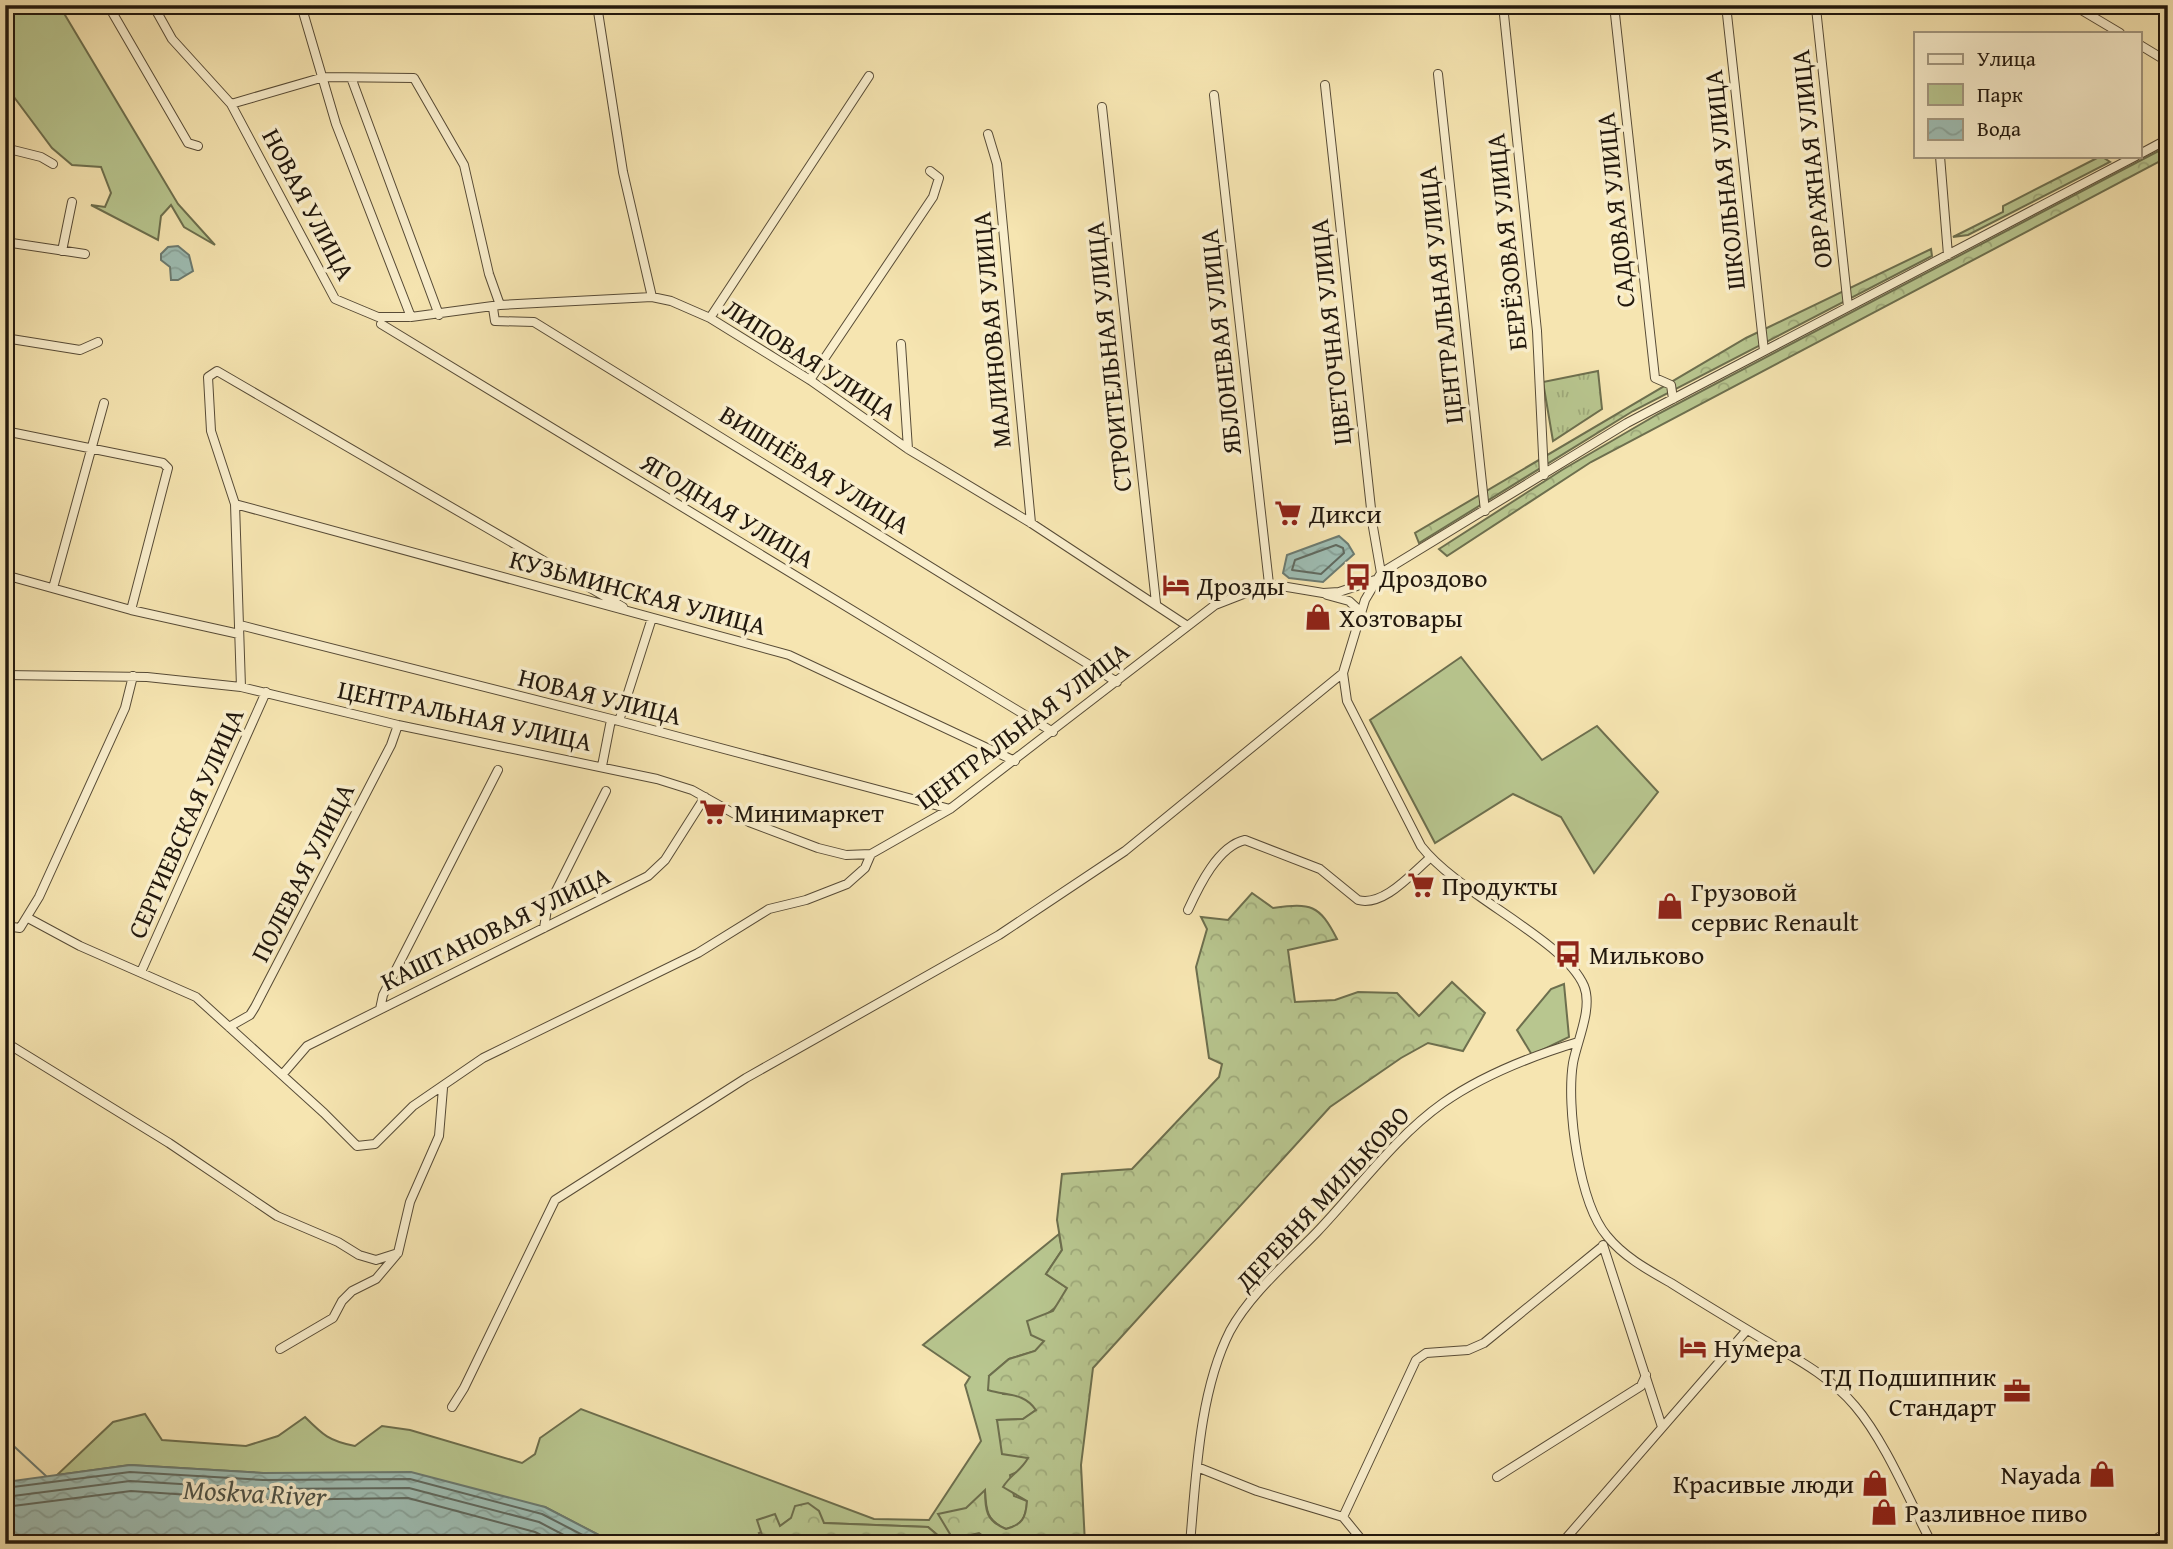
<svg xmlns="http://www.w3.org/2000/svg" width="2173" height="1549" font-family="'Gentium Book Plus',serif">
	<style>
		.green { fill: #b8c68f; stroke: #6d6f4e; stroke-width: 2 }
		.forest { fill: url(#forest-crowns); stroke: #6d6f4e; stroke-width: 2 }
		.park { fill: url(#park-tufts); stroke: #6d6f4e; stroke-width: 2 }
		.water { fill: url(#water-waves); stroke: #6c7b71; stroke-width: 2 }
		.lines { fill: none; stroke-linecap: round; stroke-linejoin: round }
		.shore { stroke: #606a60; stroke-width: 2 }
		.stream { stroke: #6c7b71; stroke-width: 2 }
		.minor-casing { stroke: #574b36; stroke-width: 10 }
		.minor { stroke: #f9eecc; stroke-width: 8 }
		.labels { text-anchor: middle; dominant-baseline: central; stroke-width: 7; stroke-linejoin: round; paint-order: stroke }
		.street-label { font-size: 26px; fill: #22180d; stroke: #f9eecc }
		.poi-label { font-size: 26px; fill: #22180d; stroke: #f9eecc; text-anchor: start }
		.water-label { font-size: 28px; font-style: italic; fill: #4d5247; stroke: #f9eecc }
	</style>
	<defs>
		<pattern id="forest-crowns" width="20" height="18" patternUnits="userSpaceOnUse" patternTransform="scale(1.75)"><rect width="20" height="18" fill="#b8c68f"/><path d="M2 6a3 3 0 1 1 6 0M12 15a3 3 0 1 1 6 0" fill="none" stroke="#9ea97a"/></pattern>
		<pattern id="park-tufts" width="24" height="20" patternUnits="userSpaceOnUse" patternTransform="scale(1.75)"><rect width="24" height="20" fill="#b8c68f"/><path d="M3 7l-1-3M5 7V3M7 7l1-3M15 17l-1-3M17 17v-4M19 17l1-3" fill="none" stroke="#9ea97a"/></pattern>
		<pattern id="water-waves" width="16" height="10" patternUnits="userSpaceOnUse" patternTransform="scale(1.75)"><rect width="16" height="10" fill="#9ebdb3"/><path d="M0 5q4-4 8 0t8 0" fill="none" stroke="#88a299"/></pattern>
	</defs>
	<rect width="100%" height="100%" fill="#f6e5b1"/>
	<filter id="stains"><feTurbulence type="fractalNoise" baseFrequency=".00286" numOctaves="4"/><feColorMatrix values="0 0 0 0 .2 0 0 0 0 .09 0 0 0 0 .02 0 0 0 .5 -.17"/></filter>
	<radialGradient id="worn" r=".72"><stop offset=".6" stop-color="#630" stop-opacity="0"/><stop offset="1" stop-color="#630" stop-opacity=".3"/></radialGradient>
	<path class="green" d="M5,5H59L178,204L215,245L184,227L171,205L161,216L158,240L91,205L105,207L111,193L101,167L72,165L52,148L5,85Z
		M1461,657L1542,760L1597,726L1658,792L1594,873L1561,817L1513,794L1435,843L1370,720Z
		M1564,984L1569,1037L1532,1055L1517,1030L1551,989Z
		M1059,1234L1062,1250L1046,1274L1067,1288C1061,1303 1055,1310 1040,1318L1045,1341L1035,1351L1009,1359L989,1376L1003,1394C1019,1394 1027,1397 1036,1410L1023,1419L997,1420L1016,1455L1029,1458L1022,1470L1010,1475L1014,1496L1027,1501C1026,1518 1022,1525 1006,1529C987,1521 986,1511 985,1491L966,1537L979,1533L994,1544H948L928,1527L823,1523L791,1518L780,1526L759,1533L765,1544H616L545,1507L263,1473L130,1465L57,1475L113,1422L145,1414L162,1440L246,1446L278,1436L305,1417C323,1435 329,1441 355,1446L382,1426L410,1430L522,1463L535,1454L540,1438L581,1409L874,1519L929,1520L981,1441L965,1385L970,1377L923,1345Z"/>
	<path class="forest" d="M2168,146V157L1591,462L1447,556L1439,549L1562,470L1658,414Z
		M2101,156L2110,162L1968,235L1953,237L2003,212V206Z
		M1931,249L1932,256L1633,411L1419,543L1415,533L1746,338Z
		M1252,893L1273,908C1311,903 1319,904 1337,939L1288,950L1295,1002L1335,1000L1358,992L1397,993L1419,1016L1452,982L1485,1013L1463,1051L1428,1043L1401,1058L1330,1107L1093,1368L1081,1465L1085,1544H994L979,1533L953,1539L938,1514L966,1508L985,1490C985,1510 986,1521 1006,1529C1022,1525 1026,1518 1027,1501L1003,1487C1010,1475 1021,1471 1028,1458L1002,1454L997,1420L1023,1419L1036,1410C1023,1392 1007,1396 988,1390L989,1376L1009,1359L1035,1351L1044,1341L1031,1335L1027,1321L1053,1311L1067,1288L1046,1274L1062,1250L1057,1220L1062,1174L1132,1169L1219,1077L1222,1064L1209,1058L1196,967L1207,929L1201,917L1228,920Z
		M808,1503L819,1511L824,1523L928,1527L948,1544H765L757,1520L775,1514L780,1526L791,1518L795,1506Z"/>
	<path class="park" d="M1598,371L1602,409L1553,441L1543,382Z"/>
	<path class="water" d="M178,246L189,255L193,271L178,280H171L170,267L161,260V254L168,247Z
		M1339,536L1348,544L1354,554L1323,582L1289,578L1283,573L1287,555Z
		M130,1465L263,1473L411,1472L545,1507L616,1544H5V1482Z"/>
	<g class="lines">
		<path class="shore" d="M1336,545L1343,548L1344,553L1321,574L1292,570L1295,560Z
			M5,1488L130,1472L263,1480L410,1479L542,1514L600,1544
			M5,1497L130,1481L263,1489L409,1488L539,1522L581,1544
			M5,1507L131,1491L262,1500L408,1498L535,1532L559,1544"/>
		<path class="stream" d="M5,1438L46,1476"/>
		<defs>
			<path id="minor" d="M108,5L188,143L198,146
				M153,5L172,39L231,104L335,299L378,317H411L500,305L652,297L671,301L710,318L810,380L908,449L1031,523L1186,625
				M301,5L336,124L411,317
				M597,5L623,172L652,297
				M1503,5L1537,331L1544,475
				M1614,5L1655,378L1671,385L1673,399
				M1726,5L1764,351
				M2073,5L2120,33
				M1816,8L1848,307
				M2140,45L2168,62
				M1438,74L1485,511
				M352,80L439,315
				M1325,85L1373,527L1381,573
				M1214,95L1269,584
				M231,104L324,77L414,78L464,165L489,274L500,305
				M1102,107L1156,603
				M988,134L997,164L1031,523
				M5,148L41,157L53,164
				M2140,154L2168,139
				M1940,156L1948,255
				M5,242L85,254
				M62,251L72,202
				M493,308L495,321L534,322L1117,682
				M710,318L869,76
				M381,324L1053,732
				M5,338L80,350L98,342
				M901,344L908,449
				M810,380L933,197L939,178L930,171
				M5,431L163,463L168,468L131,610
				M235,504L789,655L1015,761
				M5,575L131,610L239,634
				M53,588L104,403
				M1327,595L1349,601L1361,612
				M240,625L619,721L950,809
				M5,675L147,677L241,687L398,725L657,779L692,790L749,822L818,848L846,855L871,854L950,809L1215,605L1269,584L1323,593L1339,592L1375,580
				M241,687L235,504L211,431L208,377L217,371L623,607
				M619,721L652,618
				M602,766L611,720
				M1188,910C1199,886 1218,846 1245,840L1320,869L1358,900C1384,907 1412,873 1430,858
				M28,918L80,946L196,997L324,1113L357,1146L375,1144L413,1106L483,1058L698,953L769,909L806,900L847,884L865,868L871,854
				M5,926L20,928L39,897L125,708L133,676
				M544,928L547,909L606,791
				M141,972L266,692
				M380,1009L383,995L498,770
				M229,1027L250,1015L255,1007L391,745L398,725
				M5,1042L169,1143L277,1216L338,1242L359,1255L376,1260L398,1253
				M282,1075L307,1046L648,876L665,860L705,797
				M1603,1245L1662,1427
				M280,1349L333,1318L342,1301L352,1291L376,1279L398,1253L410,1202L439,1136L443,1088
				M452,1407L464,1388L555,1200L746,1078L999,935L1125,851L1343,673
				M1197,1467L1257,1491L1343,1517L1365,1544
				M1497,1477L1641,1386L1646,1375
				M1343,1517L1416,1360L1426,1353L1468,1350L1484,1343L1603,1246
				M1190,1544C1196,1477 1199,1392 1230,1331C1250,1294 1288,1262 1317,1232C1358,1189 1395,1137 1443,1103C1483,1075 1532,1056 1578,1042
				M1561,1544L1747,1330
				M1932,1544C1910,1502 1885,1441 1855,1406C1830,1376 1793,1357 1761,1338C1731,1320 1701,1302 1671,1283C1648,1270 1624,1257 1607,1236C1579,1203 1566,1106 1573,1063C1577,1041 1593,1008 1584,986C1564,939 1459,895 1421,846L1347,701L1343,673L1365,600L1381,573L1627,423L2136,156
				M2149,1544L2159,1537"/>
		</defs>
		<use href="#minor" class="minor-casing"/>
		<use href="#minor" class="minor"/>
	</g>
	<defs>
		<symbol id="supermarket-bare" viewBox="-9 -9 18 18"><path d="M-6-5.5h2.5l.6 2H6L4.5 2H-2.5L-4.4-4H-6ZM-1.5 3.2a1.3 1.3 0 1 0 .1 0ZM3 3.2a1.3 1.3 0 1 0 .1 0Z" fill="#8f2418" stroke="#f9eecc" stroke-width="2.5" paint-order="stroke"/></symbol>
		<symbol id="bus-bare" viewBox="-9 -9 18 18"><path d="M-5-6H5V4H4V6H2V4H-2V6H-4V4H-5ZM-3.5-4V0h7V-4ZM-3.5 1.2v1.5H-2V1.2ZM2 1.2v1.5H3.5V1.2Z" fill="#8f2418" stroke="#f9eecc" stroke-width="2.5" paint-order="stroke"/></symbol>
		<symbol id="hotel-bare" viewBox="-9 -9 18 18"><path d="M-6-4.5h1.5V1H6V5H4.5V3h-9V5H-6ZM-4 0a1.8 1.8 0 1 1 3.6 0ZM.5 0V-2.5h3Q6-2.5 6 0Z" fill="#8f2418" stroke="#f9eecc" stroke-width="2.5" paint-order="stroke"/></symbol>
		<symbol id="shop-bare" viewBox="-9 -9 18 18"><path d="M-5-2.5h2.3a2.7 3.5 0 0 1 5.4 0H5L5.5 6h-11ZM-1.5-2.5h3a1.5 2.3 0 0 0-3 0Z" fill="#8f2418" stroke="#f9eecc" stroke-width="2.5" paint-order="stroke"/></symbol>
		<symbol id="office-bare" viewBox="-9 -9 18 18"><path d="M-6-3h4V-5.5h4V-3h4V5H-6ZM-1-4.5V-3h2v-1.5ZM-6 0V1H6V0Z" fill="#8f2418" stroke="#f9eecc" stroke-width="2.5" paint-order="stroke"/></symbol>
	</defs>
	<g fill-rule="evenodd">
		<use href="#supermarket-bare" x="1269" y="494" width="38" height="38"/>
		<use href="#bus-bare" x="1339" y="558" width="38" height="38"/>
		<use href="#hotel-bare" x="1157" y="566" width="38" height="38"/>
		<use href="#shop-bare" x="1299" y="598" width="38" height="38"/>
		<use href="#supermarket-bare" x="694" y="793" width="38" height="38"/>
		<use href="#supermarket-bare" x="1402" y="866" width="38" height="38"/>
		<use href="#shop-bare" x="1651" y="887" width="38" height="38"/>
		<use href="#bus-bare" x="1549" y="935" width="38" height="38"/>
		<use href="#hotel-bare" x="1674" y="1328" width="38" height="38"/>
		<use href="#office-bare" x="1998" y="1372" width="38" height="38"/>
		<use href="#shop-bare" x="2083" y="1455" width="38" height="38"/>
		<use href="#shop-bare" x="1856" y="1464" width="38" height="38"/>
		<use href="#shop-bare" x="1865" y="1493" width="38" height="38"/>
	</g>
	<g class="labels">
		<g class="street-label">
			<text transform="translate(1811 159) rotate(-96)">ОВРАЖНАЯ УЛИЦА</text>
			<text transform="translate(1724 180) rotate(-96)">ШКОЛЬНАЯ УЛИЦА</text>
			<text transform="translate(309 204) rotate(62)">НОВАЯ УЛИЦА</text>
			<text transform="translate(1615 210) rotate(-96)">САДОВАЯ УЛИЦА</text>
			<text transform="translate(1506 242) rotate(-96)">БЕРЁЗОВАЯ УЛИЦА</text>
			<text transform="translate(1440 295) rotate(-96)">ЦЕНТРАЛЬНАЯ УЛИЦА</text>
			<text transform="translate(991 330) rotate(-95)">МАЛИНОВАЯ УЛИЦА</text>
			<text transform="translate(1330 332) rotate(-96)">ЦВЕТОЧНАЯ УЛИЦА</text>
			<text transform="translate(1220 342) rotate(-96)">ЯБЛОНЕВАЯ УЛИЦА</text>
			<text transform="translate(1108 357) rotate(-96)">СТРОИТЕЛЬНАЯ УЛИЦА</text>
			<text transform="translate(810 359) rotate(33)">ЛИПОВАЯ УЛИЦА</text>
			<text transform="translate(815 469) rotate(32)">ВИШНЁВАЯ УЛИЦА</text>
			<text transform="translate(728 510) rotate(31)">ЯГОДНАЯ УЛИЦА</text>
			<text transform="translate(638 592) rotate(15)">КУЗЬМИНСКАЯ УЛИЦА</text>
			<text transform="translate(600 696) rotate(14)">НОВАЯ УЛИЦА</text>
			<text transform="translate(465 715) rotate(12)">ЦЕНТРАЛЬНАЯ УЛИЦА</text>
			<text transform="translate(1022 725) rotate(-37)">ЦЕНТРАЛЬНАЯ УЛИЦА</text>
			<text transform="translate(185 823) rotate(-66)">СЕРГИЕВСКАЯ УЛИЦА</text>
			<text transform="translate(302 872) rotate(-63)">ПОЛЕВАЯ УЛИЦА</text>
			<text transform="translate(495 928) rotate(-26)">КАШТАНОВАЯ УЛИЦА</text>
			<text transform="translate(1322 1198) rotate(-47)">ДЕРЕВНЯ МИЛЬКОВО</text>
		</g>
		<g class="poi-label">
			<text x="1309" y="513">Дикси</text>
			<text x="1379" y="577">Дроздово</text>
			<text x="1197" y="585">Дрозды</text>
			<text x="1339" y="617">Хозтовары</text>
			<text x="734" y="812">Минимаркет</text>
			<text x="1442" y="885">Продукты</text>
			<text x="1691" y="891">Грузовой<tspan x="1691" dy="30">сервис Renault</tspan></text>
			<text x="1589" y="954">Мильково</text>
			<text x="1714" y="1347">Нумера</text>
			<text x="1996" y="1376" text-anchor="end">ТД Подшипник<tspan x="1996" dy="30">Стандарт</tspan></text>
			<text x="2081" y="1474" text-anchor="end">Nayada</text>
			<text x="1854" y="1483" text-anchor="end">Красивые люди</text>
			<text x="1905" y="1512">Разливное пиво</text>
		</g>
		<g class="water-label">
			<text transform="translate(255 1492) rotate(3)">Moskva River</text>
		</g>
	</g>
	<rect width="2173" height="1549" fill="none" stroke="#f6e5b1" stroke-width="28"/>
	<rect x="7" y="7" width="2159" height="1535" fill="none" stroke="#22180d" stroke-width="3.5"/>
	<rect x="14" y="14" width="2145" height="1521" fill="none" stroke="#22180d" stroke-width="2"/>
	<rect x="1914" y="32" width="228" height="126" fill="#f9eecc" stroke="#a39880" stroke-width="2"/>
	<rect x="1928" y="54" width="35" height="10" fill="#f9eecc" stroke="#a39880" stroke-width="2"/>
	<text x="1977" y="66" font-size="21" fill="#22180d">Улица</text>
	<rect x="1928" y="84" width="35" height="21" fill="#b8c68f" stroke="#a39880" stroke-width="2"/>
	<text x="1977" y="102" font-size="21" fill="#22180d">Парк</text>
	<rect x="1928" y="119" width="35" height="21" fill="url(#water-waves)" stroke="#a39880" stroke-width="2"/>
	<text x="1977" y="136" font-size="21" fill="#22180d">Вода</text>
	<rect width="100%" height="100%" filter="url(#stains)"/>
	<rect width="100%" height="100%" fill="url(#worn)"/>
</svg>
